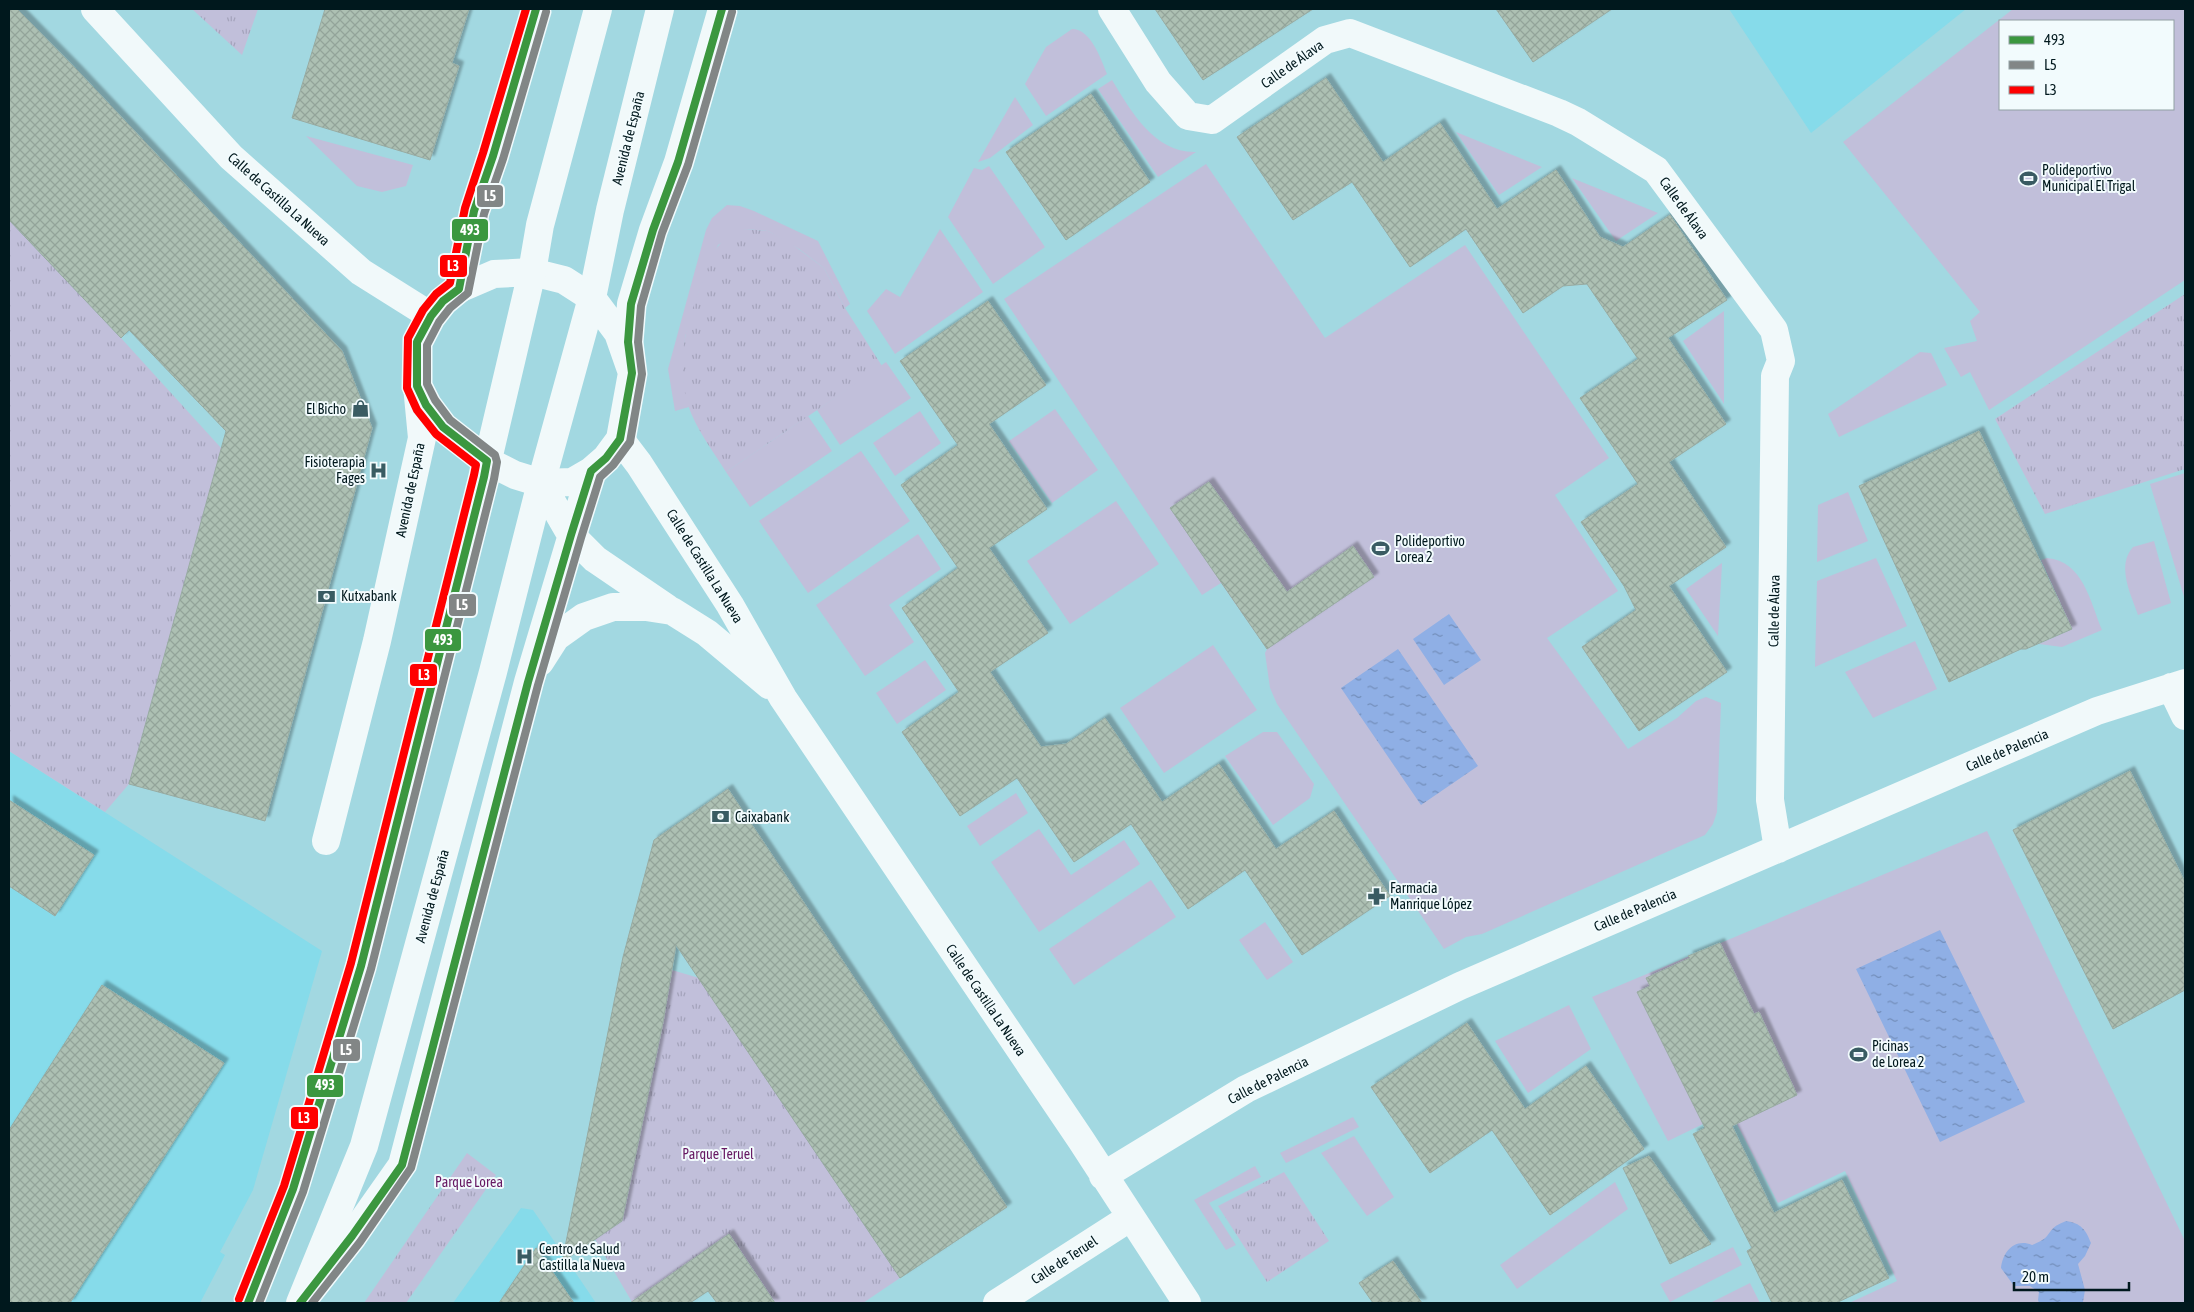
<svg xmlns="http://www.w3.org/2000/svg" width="2194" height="1312" font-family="'Asap Condensed',sans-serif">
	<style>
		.built { fill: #86dbea }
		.green { fill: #c1bfda; fill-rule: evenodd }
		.park { fill: url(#park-tufts) }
		.water { fill: url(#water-ripples) }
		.building { fill: url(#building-cross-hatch); stroke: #98aba2; filter: url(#shadow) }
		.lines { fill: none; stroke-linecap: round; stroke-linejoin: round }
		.minor { stroke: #f1f9fa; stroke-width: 28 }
		.major { stroke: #f1f9fa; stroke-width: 28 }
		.bus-1-casing { stroke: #f2fbfd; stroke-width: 11 }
		.bus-2-casing { stroke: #f2fbfd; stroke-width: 11 }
		.bus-3-casing { stroke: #f2fbfd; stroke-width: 11 }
		.bus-1 { stroke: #3b973f; stroke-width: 8 }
		.bus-2 { stroke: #828686; stroke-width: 8 }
		.bus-3 { stroke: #f00; stroke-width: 8 }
		.labels { text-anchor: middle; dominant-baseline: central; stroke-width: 4; stroke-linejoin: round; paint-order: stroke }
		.street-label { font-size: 14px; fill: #00181d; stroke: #f2fbfd }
		.poi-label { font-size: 14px; fill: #00181d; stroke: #f2fbfd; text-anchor: start }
		.park-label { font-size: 14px; fill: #661862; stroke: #f2fbfd }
		.line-badge { stroke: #f2fbfd; stroke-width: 2 }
		.badge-label { font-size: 14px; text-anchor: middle; font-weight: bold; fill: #fff }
	</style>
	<defs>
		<pattern id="park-tufts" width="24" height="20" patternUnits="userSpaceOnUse" patternTransform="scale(1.25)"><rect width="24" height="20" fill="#c1bfda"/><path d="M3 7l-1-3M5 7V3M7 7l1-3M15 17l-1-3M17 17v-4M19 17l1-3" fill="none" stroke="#a4a3bb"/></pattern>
		<pattern id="water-ripples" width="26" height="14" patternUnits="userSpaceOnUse" patternTransform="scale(1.25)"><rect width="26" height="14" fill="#8fafe5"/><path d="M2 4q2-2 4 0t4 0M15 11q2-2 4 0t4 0" fill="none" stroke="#728db9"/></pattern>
		<pattern id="building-cross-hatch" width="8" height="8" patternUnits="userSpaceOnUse" patternTransform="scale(1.25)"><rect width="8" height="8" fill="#adc0b3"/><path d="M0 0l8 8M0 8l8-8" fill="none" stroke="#93a49a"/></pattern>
		<filter id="shadow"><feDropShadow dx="4.5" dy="-4.5" stdDeviation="1" flood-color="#0004"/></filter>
	</defs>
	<rect width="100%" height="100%" fill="#a2d8e1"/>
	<path class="built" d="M1729,9H1966L1811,133Z
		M9,751L322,951L253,1190L220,1252L225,1255L200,1303H9Z
		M521,1208L533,1210L596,1303H453Z"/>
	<path class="green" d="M2013,9H2185V280L1989,410L1970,372L1961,377L1944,348L1977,341L1970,321L1980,312L1843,142ZM2000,21H2173V109H2000Z
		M1072,29C1091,29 1101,59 1107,74L1046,116L1025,84L1046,47Z
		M1112,80C1131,111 1154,153 1196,152L1158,177L1098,89Z
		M1015,97L1033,125L990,158L978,162Z
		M1456,132L1542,167L1499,195Z
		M306,136L413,165L406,186L382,192L357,186Z
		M1206,164L1325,338L1465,245L1609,458L1555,495L1618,591L1547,638L1628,749L1677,718L1696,701L1706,697L1721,703L1717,812L1713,824L1705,835L1482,934L1466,937L1444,949L1277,704L1270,688L1265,653L1267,649L1221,583L1202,595L1004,299Z
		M989,166L1045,247L993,284L948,217L974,168L982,170Z
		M1572,178L1658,213L1616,241Z
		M727,205L740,206L754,211L818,241L850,304L845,308L824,268L799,249L768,231L746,229L718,245L698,294L685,337L683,378L689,407L675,411L668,369L706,230L712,218Z
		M940,229L983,292L895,354L867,311L886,289L900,297Z
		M1724,311V404L1683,341Z
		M1920,352L1931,353L1947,385L1839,437L1828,414Z
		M886,362L911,398L840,445L817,410Z
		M1055,409L1098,470L1052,503L1009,441Z
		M920,411L941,443L895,476L873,443Z
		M808,416L832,451L750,507L726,472Z
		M861,451L910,521L808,593L759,521Z
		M2185,473V600L2150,484Z
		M1848,492L1868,541L1817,562L1818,505Z
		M1116,501L1159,564L1070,624L1027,561Z
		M918,534L941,569L889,605L914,642L865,676L816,605Z
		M2154,541L2171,603L2138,615C2131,595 2116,566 2133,547Z
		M1876,558L1907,626L1815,667L1817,581Z
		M2047,558C2083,561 2090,601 2102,630L2062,647L2039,644L2072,629L2041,560Z
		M1722,563V564L1718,636L1686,589Z
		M1915,641L1937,689L1873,718L1845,672Z
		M1213,645L1257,710L1164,773L1120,708Z
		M925,660L946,690L897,724L876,693Z
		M1263,732H1277L1314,784L1310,798L1273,825L1225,756Z
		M1016,793L1028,813L980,846L967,826Z
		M1039,829L1071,875L1124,840L1140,864L1039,932L991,862Z
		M1987,831L2185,1241V1303H1849L1897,1281L1845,1171L1778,1203L1730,1111L1668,1141L1592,997Z
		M1151,880L1176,917L1074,985L1049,949Z
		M1265,922L1293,962L1267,980L1239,940Z
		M1569,1005L1591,1049L1528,1093L1495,1041Z
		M1353,1117L1359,1127L1286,1163L1280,1153Z
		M1354,1136L1394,1197L1367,1216L1321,1153Z
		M1255,1166L1261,1177L1209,1203L1236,1245L1226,1250L1194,1200Z
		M1615,1182L1628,1209L1517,1289L1500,1265Z
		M1733,1247L1742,1265L1670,1302L1660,1284Z
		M1750,1283L1760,1303H1710Z"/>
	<path class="park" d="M192,9H258L242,55Z
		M9,220L121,338L222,449L129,784L105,812L9,751Z
		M746,229L768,231L789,242L824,268L845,308L882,366L726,472C713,451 696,429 688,405C674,360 688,317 705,275C709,265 713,251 720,244C728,235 736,232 746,229Z
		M2185,294V469L2045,514L1995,419Z
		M672,970L699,978L900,1278L863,1303H775L729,1234L632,1302L595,1239L622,1221Z
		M467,1153L496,1175L406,1303H364Z
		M1284,1172L1329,1241L1267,1282L1218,1206Z"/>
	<path class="water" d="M1449,614L1481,660L1444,685L1413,639Z
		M1398,649L1478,766L1421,805L1341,688Z
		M1940,930L2025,1102L1940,1142L1856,969Z
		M2066,1221C2081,1223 2086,1230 2091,1243L2085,1256L2078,1264L2085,1290L2083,1302L2039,1303L2038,1300L2039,1292L2030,1286H2014L2001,1268C2003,1251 2015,1238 2032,1245C2037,1243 2044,1240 2047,1236C2054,1227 2054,1226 2066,1221Z"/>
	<path class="building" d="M9,9H17L76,69L342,351L372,428L265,821L129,784L226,431L129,330L121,338L9,220Z
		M325,9H469L452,63L459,66L430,160L292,118Z
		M1155,9H1313L1203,80Z
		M1496,9H1612L1533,62Z
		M1326,78L1383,162L1440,123L1497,209L1556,170L1600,237L1623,247L1670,215L1727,300L1668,338L1726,424L1669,462L1726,547L1669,586L1727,672L1639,731L1582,647L1636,610L1624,586L1581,522L1638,484L1580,398L1638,359L1587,284L1563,286L1523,313L1466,229L1410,267L1352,182L1293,220L1237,137Z
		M1091,94L1150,182L1066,240L1006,152Z
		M988,301L1046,385L989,424L1047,509L989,548L1048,633L990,672L1041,747L1066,744L1105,718L1162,802L1219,764L1276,849L1334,811L1390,896L1302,955L1245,870L1188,909L1131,824L1074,862L1017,778L960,816L902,732L959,692L902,608L958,568L901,485L958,445L900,361Z
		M1979,431L2072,629L2026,649H2021L1949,682L1859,486Z
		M1209,482L1287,592L1353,546L1374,577L1267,649L1170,508Z
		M2130,771L2185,882V990L2113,1029L2013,830Z
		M728,789L1007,1207L900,1278L676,945L663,1022L622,1221L562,1262L623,957L654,840Z
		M9,800L94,855L55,916L9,886Z
		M1720,943L1754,1014L1759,1012L1797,1095L1732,1126L1774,1213L1842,1180L1889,1278L1836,1303H1772L1747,1251L1752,1248L1693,1134L1705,1128L1637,992L1650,986L1646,978L1690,958L1688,956Z
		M102,985L224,1063L70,1303H9V1130Z
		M1467,1023L1525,1109L1586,1066L1644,1149L1550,1215L1492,1130L1430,1173L1371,1087Z
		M1649,1156L1711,1244L1670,1264L1623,1168Z
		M729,1234L775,1303H717L708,1291L690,1303H630Z
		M536,1248L574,1303H499Z
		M1393,1261L1422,1303H1373L1359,1283Z"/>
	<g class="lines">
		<path class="minor" d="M95,9L231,157L361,272L431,316
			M1112,9L1158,82L1188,116L1212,120L1325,40L1350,33L1559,113L1578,122L1656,170L1774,330L1781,361L1775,376L1770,800L1778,849
			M459,289L474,211L493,156L536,9
			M420,392L426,405L443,427L487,461L515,475L541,483L572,482L591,471L606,458L620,439L632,373L628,342L631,304L653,230L678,162L722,9
			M620,439L639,464L730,605L783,698L1081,1140L1187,1303
			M541,483L571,535L595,559L667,608
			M540,662L556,637L584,617L613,607H646L672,611L707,633L769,685
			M2171,687L2185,716
			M326,841L377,641L422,438L417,386V342L431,316L443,301L459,289L494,274L532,272L564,280L592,298L618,333L632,373
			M1103,1176L1246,1089L1460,986L2097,711L2185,683
			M309,1292L352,1236L402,1165L528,682L591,471
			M997,1303L1131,1217"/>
		<path class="major" d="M248,1303L265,1263L293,1189L361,966L437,657L462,570L532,272L540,225L598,9
			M300,1303L364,1146L493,672L541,483L592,298L610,210L660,9"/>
		<defs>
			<path id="bus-1" d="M248,1303L293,1189L361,966L484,477L487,461L443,427L426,405L417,386V342L431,316L443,301L459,289L474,211L493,156L536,9
				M300,1303L352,1236L402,1165L528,682L571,535L591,471L606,458L620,439L632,373L628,342L631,304L653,230L678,162L722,9"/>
			<path id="bus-2" d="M259,1303L303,1192L371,969L494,479L497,462L495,455L450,420L435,400L427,384V345L439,322L450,308L468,293L484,214L503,159L546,12
				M312,1303L360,1242L411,1168L538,685L581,538L600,477L613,465L630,442L642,374L638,342L641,306L662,233L688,165L732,12"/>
			<path id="bus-3" d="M239,1299L284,1186L351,963L474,475L476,465L436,434L417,410L407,388L408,338L423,310L436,294L450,283L465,208L483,153L526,9"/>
		</defs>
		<use href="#bus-1" class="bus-1-casing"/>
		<use href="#bus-2" class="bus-2-casing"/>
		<use href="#bus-3" class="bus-3-casing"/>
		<use href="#bus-1" class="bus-1"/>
		<use href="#bus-2" class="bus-2"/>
		<use href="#bus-3" class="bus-3"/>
	</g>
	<defs>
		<symbol id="stadium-bare" viewBox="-9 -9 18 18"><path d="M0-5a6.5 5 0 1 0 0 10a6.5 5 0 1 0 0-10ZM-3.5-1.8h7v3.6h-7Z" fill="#395b62" stroke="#f2fbfd" stroke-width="2.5" paint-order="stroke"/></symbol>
		<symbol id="shop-bare" viewBox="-9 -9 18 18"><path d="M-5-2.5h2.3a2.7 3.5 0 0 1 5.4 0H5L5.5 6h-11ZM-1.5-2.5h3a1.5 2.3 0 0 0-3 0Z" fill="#395b62" stroke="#f2fbfd" stroke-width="2.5" paint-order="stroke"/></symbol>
		<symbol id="hospital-bare" viewBox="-9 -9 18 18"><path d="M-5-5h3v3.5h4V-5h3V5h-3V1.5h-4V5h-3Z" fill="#395b62" stroke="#f2fbfd" stroke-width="2.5" paint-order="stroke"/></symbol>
		<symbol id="bank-bare" viewBox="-9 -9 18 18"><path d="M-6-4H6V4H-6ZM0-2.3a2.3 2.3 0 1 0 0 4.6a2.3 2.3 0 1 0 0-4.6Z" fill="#395b62" stroke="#f2fbfd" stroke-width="2.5" paint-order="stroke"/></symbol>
		<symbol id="pharmacy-bare" viewBox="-9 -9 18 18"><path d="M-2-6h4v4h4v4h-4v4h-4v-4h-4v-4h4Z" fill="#395b62" stroke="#f2fbfd" stroke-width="2.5" paint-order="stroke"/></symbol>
	</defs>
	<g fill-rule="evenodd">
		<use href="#stadium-bare" x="2016" y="166" width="25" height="25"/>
		<use href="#shop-bare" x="348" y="396" width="25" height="25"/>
		<use href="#hospital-bare" x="366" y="458" width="25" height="25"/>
		<use href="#stadium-bare" x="1368" y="536" width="25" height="25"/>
		<use href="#bank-bare" x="314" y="584" width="25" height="25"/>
		<use href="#bank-bare" x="708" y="804" width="25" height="25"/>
		<use href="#pharmacy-bare" x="1364" y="884" width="25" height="25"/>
		<use href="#stadium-bare" x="1846" y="1042" width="25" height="25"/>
		<use href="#hospital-bare" x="512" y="1244" width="25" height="25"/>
	</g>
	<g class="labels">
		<g class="street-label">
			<text transform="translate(1292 64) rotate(-35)">Calle de Álava</text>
			<text transform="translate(628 138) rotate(-76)">Avenida de España</text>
			<text transform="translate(279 199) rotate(42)">Calle de Castilla La Nueva</text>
			<text transform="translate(1684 208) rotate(54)">Calle de Álava</text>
			<text transform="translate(410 490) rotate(-78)">Avenida de España</text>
			<text transform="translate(705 566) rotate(58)">Calle de Castilla La Nueva</text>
			<text transform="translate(1774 611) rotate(-89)">Calle de Álava</text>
			<text transform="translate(2007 750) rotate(-23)">Calle de Palencia</text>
			<text transform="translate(432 896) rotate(-75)">Avenida de España</text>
			<text transform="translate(1635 910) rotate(-23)">Calle de Palencia</text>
			<text transform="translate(986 1000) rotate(56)">Calle de Castilla La Nueva</text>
			<text transform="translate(1268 1080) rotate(-27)">Calle de Palencia</text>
			<text transform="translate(1064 1260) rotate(-33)">Calle de Teruel</text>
		</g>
		<g class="poi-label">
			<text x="2042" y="170">Polideportivo<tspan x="2042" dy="16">Municipal El Trigal</tspan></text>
			<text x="346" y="409" text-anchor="end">El Bicho</text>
			<text x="365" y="462" text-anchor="end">Fisioterapia<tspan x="365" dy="16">Fages</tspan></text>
			<text x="1395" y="541">Polideportivo<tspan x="1395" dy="16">Lorea 2</tspan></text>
			<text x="341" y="596">Kutxabank</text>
			<text x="735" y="817">Caixabank</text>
			<text x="1390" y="888">Farmacia<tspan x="1390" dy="16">Manrique López</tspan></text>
			<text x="1872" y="1046">Picinas<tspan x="1872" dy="16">de Lorea 2</tspan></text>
			<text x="539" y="1249">Centro de Salud<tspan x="539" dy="16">Castilla la Nueva</tspan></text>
		</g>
		<g class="park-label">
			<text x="718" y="1154">Parque Teruel</text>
			<text x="469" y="1182">Parque Lorea</text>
		</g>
	</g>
	<g class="line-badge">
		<rect x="476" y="184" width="28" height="24" rx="5" fill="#828686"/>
		<rect x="451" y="218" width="38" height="24" rx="5" fill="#3b973f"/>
		<rect x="439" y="254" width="29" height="24" rx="5" fill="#f00"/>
		<rect x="448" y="593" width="29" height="24" rx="5" fill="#828686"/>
		<rect x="424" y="628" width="38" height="24" rx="5" fill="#3b973f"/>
		<rect x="409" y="663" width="29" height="24" rx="5" fill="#f00"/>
		<rect x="332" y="1038" width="29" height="24" rx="5" fill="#828686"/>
		<rect x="306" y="1074" width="38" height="24" rx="5" fill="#3b973f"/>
		<rect x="290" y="1106" width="29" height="24" rx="5" fill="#f00"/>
	</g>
	<g class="badge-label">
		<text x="490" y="201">L5</text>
		<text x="470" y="235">493</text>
		<text x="453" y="271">L3</text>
		<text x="462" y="610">L5</text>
		<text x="443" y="645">493</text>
		<text x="424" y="680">L3</text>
		<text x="346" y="1055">L5</text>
		<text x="325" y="1090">493</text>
		<text x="304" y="1123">L3</text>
	</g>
	<rect width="2194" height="1312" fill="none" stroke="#00181d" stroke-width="20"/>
	<rect x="1999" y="20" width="175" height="90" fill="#f2fbfd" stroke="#91a0a3"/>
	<rect x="2009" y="36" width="25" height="8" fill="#3b973f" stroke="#91a0a3"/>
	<text x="2044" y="45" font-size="15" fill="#00181d">493</text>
	<rect x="2009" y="61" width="25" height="8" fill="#828686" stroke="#91a0a3"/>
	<text x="2044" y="70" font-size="15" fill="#00181d">L5</text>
	<rect x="2009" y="86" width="25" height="8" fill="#ff0000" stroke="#91a0a3"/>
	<text x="2044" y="95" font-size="15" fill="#00181d">L3</text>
	<path d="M2014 1282v8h115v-8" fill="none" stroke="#00181d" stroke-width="2.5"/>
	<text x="2022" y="1282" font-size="15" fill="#00181d" stroke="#f2fbfd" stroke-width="4" paint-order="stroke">20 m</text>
</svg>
